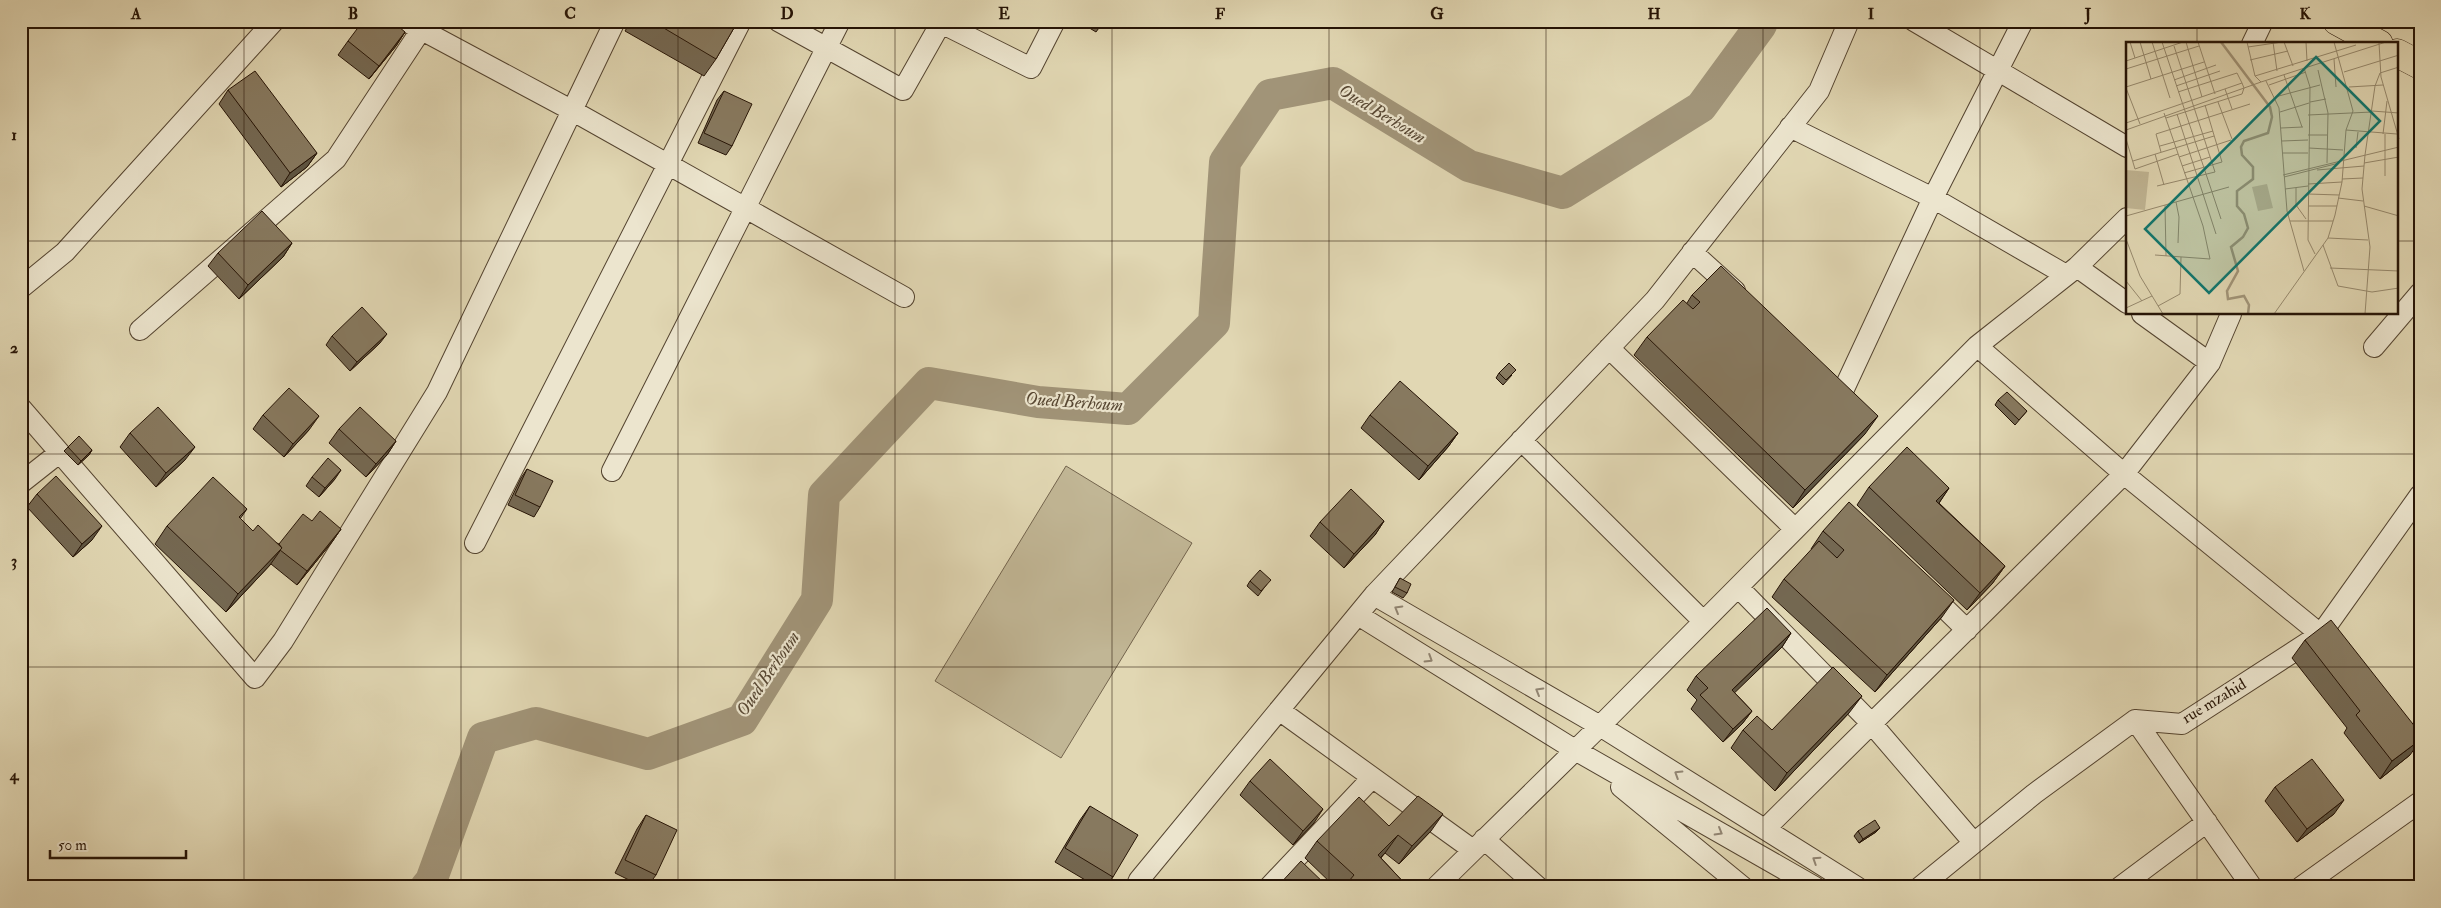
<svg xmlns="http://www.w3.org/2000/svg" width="2441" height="908" font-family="'IM FELL Double Pica',serif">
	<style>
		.green { fill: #c1b695; stroke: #73644d }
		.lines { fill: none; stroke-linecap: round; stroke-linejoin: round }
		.river { stroke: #a19478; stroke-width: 32 }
		.street-casing { stroke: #544430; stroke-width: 22 }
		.primary-casing { stroke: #251305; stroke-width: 29 }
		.street { stroke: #ece5ce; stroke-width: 20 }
		.primary { stroke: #e1d7b3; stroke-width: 28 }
		.wall { fill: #746852; stroke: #251305 }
		.shaded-wall { fill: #5e5542; stroke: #251305 }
		.building { fill: #87795f; stroke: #251305 }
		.oneway { stroke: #928674 }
		.grid { fill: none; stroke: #251305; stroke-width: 1; stroke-opacity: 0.55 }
		.labels { text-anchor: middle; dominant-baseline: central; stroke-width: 4.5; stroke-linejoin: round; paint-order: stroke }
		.street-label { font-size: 16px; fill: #251305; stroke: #ece5ce }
		.water-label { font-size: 18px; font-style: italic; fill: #574733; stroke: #ece5ce }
		.inset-river { fill: none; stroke: #a19478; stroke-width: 2.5 }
		.inset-road { fill: none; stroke: #96896d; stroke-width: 1 }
		.view { fill: #0f766e; fill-opacity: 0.15; stroke: #0f766e; stroke-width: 2.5 }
		.inset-edge { fill: none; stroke: #251305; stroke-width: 2.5 }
		.neatline { fill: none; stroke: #251305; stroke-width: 2 }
		.grid-label { font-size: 16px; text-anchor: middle; font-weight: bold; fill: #251305 }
	</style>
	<rect width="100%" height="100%" fill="#e1d7b3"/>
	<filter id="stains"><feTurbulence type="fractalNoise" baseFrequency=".004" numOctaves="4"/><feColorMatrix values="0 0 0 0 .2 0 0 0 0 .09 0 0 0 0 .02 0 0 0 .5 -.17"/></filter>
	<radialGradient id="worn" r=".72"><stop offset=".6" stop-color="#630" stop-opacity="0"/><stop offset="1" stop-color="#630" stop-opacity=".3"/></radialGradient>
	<path class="green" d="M1066,466L1192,543L1061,758L935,681Z"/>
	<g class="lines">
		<path class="river" d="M426,887L431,881L483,738L536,723L648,754L742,720L817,600L824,495L929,383L1038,402L1128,409L1214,323L1225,162L1270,95L1333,83L1469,166L1563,193L1701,107L1761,25V21"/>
		<defs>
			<path id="street" d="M405,21L573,111L904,297
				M778,21L903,90L942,21
				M937,21L1031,68L1055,21
				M1914,21L2127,147
				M2252,44L2263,21
				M1790,127L1933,198L2066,275
				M1692,252L1735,291
				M2077,267L2127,303
				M21,288L65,252L274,21
				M2142,314L2210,363
				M140,330L336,159L421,30
				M1977,346L2124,474L2330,642
				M2374,347L2420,293
				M1609,348L1795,529
				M1843,391L1933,198L2023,21
				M21,408L255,678L283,641L437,392L615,21
				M1521,440L1703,621
				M612,471L840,21
				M21,483L59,453
				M475,543L741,21
				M1738,587L1872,724L1974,843
				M1927,591L1967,630
				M1374,595L1600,726L1857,887
				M1358,615L1575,750L1815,887
				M1279,710L1473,850
				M2135,720L2252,887
				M1621,787L1743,887
				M1766,828L2124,474L2210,363L2231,314
				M1484,839L1538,887
				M1136,887L1139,880L1374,595L1655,300L1819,91L1849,21
				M1269,887L1371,779
				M1436,887L1600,726L1977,346L2077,267L2127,218
				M1920,887L2034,794L2135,720L2182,724L2321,634L2420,495
				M2120,887L2207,822
				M2301,887L2420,802"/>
			<path id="primary" d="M2337,21L2379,44
				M2397,53L2420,65"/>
		</defs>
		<use href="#street" class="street-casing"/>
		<use href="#primary" class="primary-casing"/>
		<use href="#street" class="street"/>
		<use href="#primary" class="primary"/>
	</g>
	<path class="wall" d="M631,21H738L716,59L704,76L625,31Z
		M1078,21H1104L1096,32Z
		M405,32L396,46L369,79L338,55L348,41Z
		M228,90L317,153L307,167L281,187L219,104Z
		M724,91L732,146L726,155L698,143L717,100Z
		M292,243L283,257L239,299L208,266L218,253Z
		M1692,295L1865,434L1793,508L1634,355L1647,337L1687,303Z
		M332,336L380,343L350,371L326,345Z
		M1499,373L1512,375L1503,385L1496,378Z
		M1998,400L2027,411L2015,425L1995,405Z
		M263,415L309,430L284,457L253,429Z
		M1370,415L1458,433L1448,447L1419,480L1361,428Z
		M339,429L396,441L387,455L366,477L329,443Z
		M130,433L185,460L156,487L120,447Z
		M68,447L92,450L89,455L78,465L64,451Z
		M527,469L540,507L534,517L508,505L521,478Z
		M312,477L335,479L319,497L306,486Z
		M1869,487L1949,488L1939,503L2005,566L1992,584L1967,610L1857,505Z
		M37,494L92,540L73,557L27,507Z
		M247,509L240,519L253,531L279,544L312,521L341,529L332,542L297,585L271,564L226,612L155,544L167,526Z
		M1384,521L1375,535L1344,568L1310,536L1320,522Z
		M1823,531L1942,617L1875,692L1772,597L1784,579L1812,550L1811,549Z
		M1400,578L1407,593L1403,598L1392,592Z
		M1250,581L1267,584L1258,596L1247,586Z
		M1791,633L1782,647L1734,692L1752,711L1742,724L1723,742L1691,709L1697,700L1687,690L1696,676Z
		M2305,640L2410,755L2380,779L2344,733L2347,728L2292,658Z
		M1849,713L1775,791L1731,748L1743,730H1772Z
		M1250,781L1314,823L1293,845L1240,795Z
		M2275,787L2334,814L2297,842L2265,801Z
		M1090,806L1113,877L1106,887H1097L1055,862L1080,820Z
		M646,815L656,875L647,887H643L615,873L637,829Z
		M1389,826L1431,831L1399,864L1385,853L1381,858L1408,887H1335L1305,858L1317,841Z
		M1880,828L1876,832L1859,843L1854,836L1858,831Z"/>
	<path class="shaded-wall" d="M405,32L396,46L369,79L379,66Z
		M317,153L307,167L281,187L290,173Z
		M292,243L283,257L239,299L248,285Z
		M387,334L380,343L350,371L357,362Z
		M319,416L309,430L284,457L293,444Z
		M1878,416L1865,434L1793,508L1805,490Z
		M1458,433L1448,447L1419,480L1428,466Z
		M396,441L387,455L366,477L376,464Z
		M195,447L185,460L156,487L166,473Z
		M92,450L89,455L78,465L81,461Z
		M341,470L335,479L319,497L325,488Z
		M1949,488L1937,506L1936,501Z
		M1384,521L1375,535L1344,568L1354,554Z
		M102,526L92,540L73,557L82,544Z
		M341,529L332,542L297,585L307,571Z
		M282,548L270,565L226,612L238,594Z
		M2005,566L1992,584L1967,610L1980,593Z
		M1954,600L1942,617L1875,692L1887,675Z
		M1791,633L1782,647L1723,704L1732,690Z
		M1862,696L1849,713L1775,791L1787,773Z
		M1752,711L1742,724L1723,742L1733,729Z
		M2420,740V741L2410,755L2380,779L2392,761Z
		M2344,800L2334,814L2297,842L2307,829Z
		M1323,809L1314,823L1293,845L1303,831Z
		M1443,814L1431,831L1399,864L1412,846Z
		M1880,828L1876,832L1859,843L1863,839Z
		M1398,835L1385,853L1365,873L1378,855Z"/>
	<path class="building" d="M363,21H392L405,32L379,66L348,41Z
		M652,21H738L716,59Z
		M255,71L317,153L290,173L228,90Z
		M724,91L752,104L732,146L704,133Z
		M262,211L292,243L248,285L218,253Z
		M1721,266L1878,416L1805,490L1647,337L1683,300L1693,309L1700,302L1692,295Z
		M362,307L387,334L357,362L332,336Z
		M1509,363L1516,370L1506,380L1499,373Z
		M1400,381L1458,433L1428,466L1370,415Z
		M289,388L319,416L293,444L263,415Z
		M2007,392L2027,411L2019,420L1998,400Z
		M158,407L195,447L166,473L130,433Z
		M360,407L396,441L376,464L339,429Z
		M79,436L92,450L81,461L68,447Z
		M1907,447L1949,488L1936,501L2005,566L1980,593L1869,487Z
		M328,458L341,470L325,488L312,477Z
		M527,469L553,481L540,507L515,495Z
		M56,476L102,526L82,544L37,494Z
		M213,477L247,509L239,517L253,531L258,525L282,548L238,594L167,526Z
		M1351,489L1384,521L1354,554L1320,522Z
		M1849,502L1954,600L1887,675L1784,579L1819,541L1837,558L1844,550L1823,531Z
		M320,511L341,529L307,571L280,550L282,548L279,544L303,514L312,521Z
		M1260,570L1271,580L1261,591L1250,581Z
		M1400,578L1411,584L1407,593L1395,587Z
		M1767,608L1791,633L1732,690L1752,711L1733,729L1700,695L1708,688L1696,676Z
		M2331,620L2420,733V740L2392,761L2356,715L2360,711L2305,640Z
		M1833,667L1862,696L1787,773L1743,730L1757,716L1772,730Z
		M1270,759L1323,809L1303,831L1250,781Z
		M2312,759L2344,800L2307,829L2275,787Z
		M1418,796L1443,814L1412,846L1398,835L1378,855L1408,887H1344L1354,875L1317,841L1359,797L1389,826Z
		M1090,806L1138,835L1113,877L1065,848Z
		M646,815L677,830L656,875L625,860Z
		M1875,820L1880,828L1863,839L1858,831Z
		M1301,861L1328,887H1277Z"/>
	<defs><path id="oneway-chevron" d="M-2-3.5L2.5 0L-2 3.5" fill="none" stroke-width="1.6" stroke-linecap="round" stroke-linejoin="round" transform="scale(1.25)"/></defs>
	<g class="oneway">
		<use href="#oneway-chevron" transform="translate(1398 609) rotate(-150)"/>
		<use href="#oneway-chevron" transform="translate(1429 659) rotate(32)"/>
		<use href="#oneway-chevron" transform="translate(1539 691) rotate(-150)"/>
		<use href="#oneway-chevron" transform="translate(1678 774) rotate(-148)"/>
		<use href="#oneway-chevron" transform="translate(1719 832) rotate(30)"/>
		<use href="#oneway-chevron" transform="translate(1816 860) rotate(-147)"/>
	</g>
	<path class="grid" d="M244,21V887M461,21V887M678,21V887M895,21V887M1112,21V887M1329,21V887M1546,21V887M1763,21V887M1980,21V887M2197,21V44M21,241H2127M2397,241H2420M2197,314V887M21,454H2420M21,667H2420"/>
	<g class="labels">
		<g class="street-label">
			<text transform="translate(2214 701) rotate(-31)">rue mzahid</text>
		</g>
		<g class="water-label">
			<text transform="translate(1382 114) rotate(31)">Oued Berhoum</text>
			<text transform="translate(1074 402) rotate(4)">Oued Berhoum</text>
			<text transform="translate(768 674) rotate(-56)">Oued Berhoum</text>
		</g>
	</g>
	<g transform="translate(2126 42)">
		<rect width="272" height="272" fill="#e1d7b3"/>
		<path d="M0,128L23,130L19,168L0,166ZM141,142L147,166L132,169L126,145Z" fill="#c1b695"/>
		<path class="inset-river" d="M95,0L144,65L146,75L142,91L118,99L115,105L116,113L127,125V137L111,149V164L118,172L122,186L117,195L105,205L112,229L101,249L102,257L118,254L123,263L122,272"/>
		<path class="inset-road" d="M4,0L9,16M14,0L25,37M26,0L44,56M36,0L95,177M60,0L76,55M72,0L89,52M121,0L129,34L135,40M147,0L151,29M158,0L167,24M180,0L181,19M253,1L255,35L273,97M122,5L156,0M208,17L210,45M124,18L162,9M0,19L57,0M178,26L184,45L182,198L189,212M0,27L73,4M192,28L202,71L201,121M218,30L273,13M158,33L176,85M129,34L230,3M48,38L90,23M140,39L153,66L161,169L178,229M143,43L180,30M50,44L94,29M0,45L78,20M223,45L257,43M0,46L14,82M99,47L106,67M52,50L111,31L116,41M149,55L194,43M92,60L106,97M184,60L200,57M246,69L273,71M154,70L183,61M51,72L90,192M182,73L246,70M0,81L116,41L118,46L116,52L40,76M155,86L177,85M0,88L135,40L260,0M220,88L271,92M257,92L261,59M182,93H201M0,97L9,127L52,112M156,99L182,98M34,104L87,89M183,106L217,108M230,106L232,90M35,110L30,92L124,62M157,111H182M29,112L38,143M53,115L105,98M7,119L88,94M238,121L273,115M56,124L84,115M191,128L238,124M58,131L96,120L79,63M157,133L273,105M259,134V92M158,135L213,121M216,137L237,136M182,142L216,140M31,144L89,130L48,4M170,146V163L180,177M159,147L182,144M182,152L213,153M212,156L237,159M50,160L53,175L52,201M39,163L40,214M182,164H211M238,164L273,174M0,174L103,145M164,179H207M202,196L242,198M0,197L14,234L37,272M197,203L212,244L246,250L273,246M29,213L84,217L77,184L38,71M204,226L273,229M0,239L16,259M32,264L54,252L55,215M0,266L26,254M148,272L202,196L209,173L216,140L220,88L227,69L208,0M239,272L244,205L236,147L239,113L249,44L254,31L273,25"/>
		<path class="view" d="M190,15L254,79L83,251L19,187Z"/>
		<rect width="272" height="272" class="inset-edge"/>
	</g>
	<rect width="2441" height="908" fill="none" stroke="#e1d7b3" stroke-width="55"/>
	<path d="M50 850v8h136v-8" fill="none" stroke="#251305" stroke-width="2.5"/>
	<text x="58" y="850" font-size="15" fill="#251305" stroke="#ece5ce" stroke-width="4" paint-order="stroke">50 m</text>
	<rect x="28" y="28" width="2386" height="852" class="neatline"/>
	<g class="grid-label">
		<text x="136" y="19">A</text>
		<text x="353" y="19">B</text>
		<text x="570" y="19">C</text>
		<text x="787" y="19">D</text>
		<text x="1004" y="19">E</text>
		<text x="1220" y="19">F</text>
		<text x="1437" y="19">G</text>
		<text x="1654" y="19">H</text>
		<text x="1871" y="19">I</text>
		<text x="2088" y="19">J</text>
		<text x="2305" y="19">K</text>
		<text x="14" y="140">1</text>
		<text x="14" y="353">2</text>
		<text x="14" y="566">3</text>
		<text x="14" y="780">4</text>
	</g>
	<rect width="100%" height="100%" filter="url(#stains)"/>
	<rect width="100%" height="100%" fill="url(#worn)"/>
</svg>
